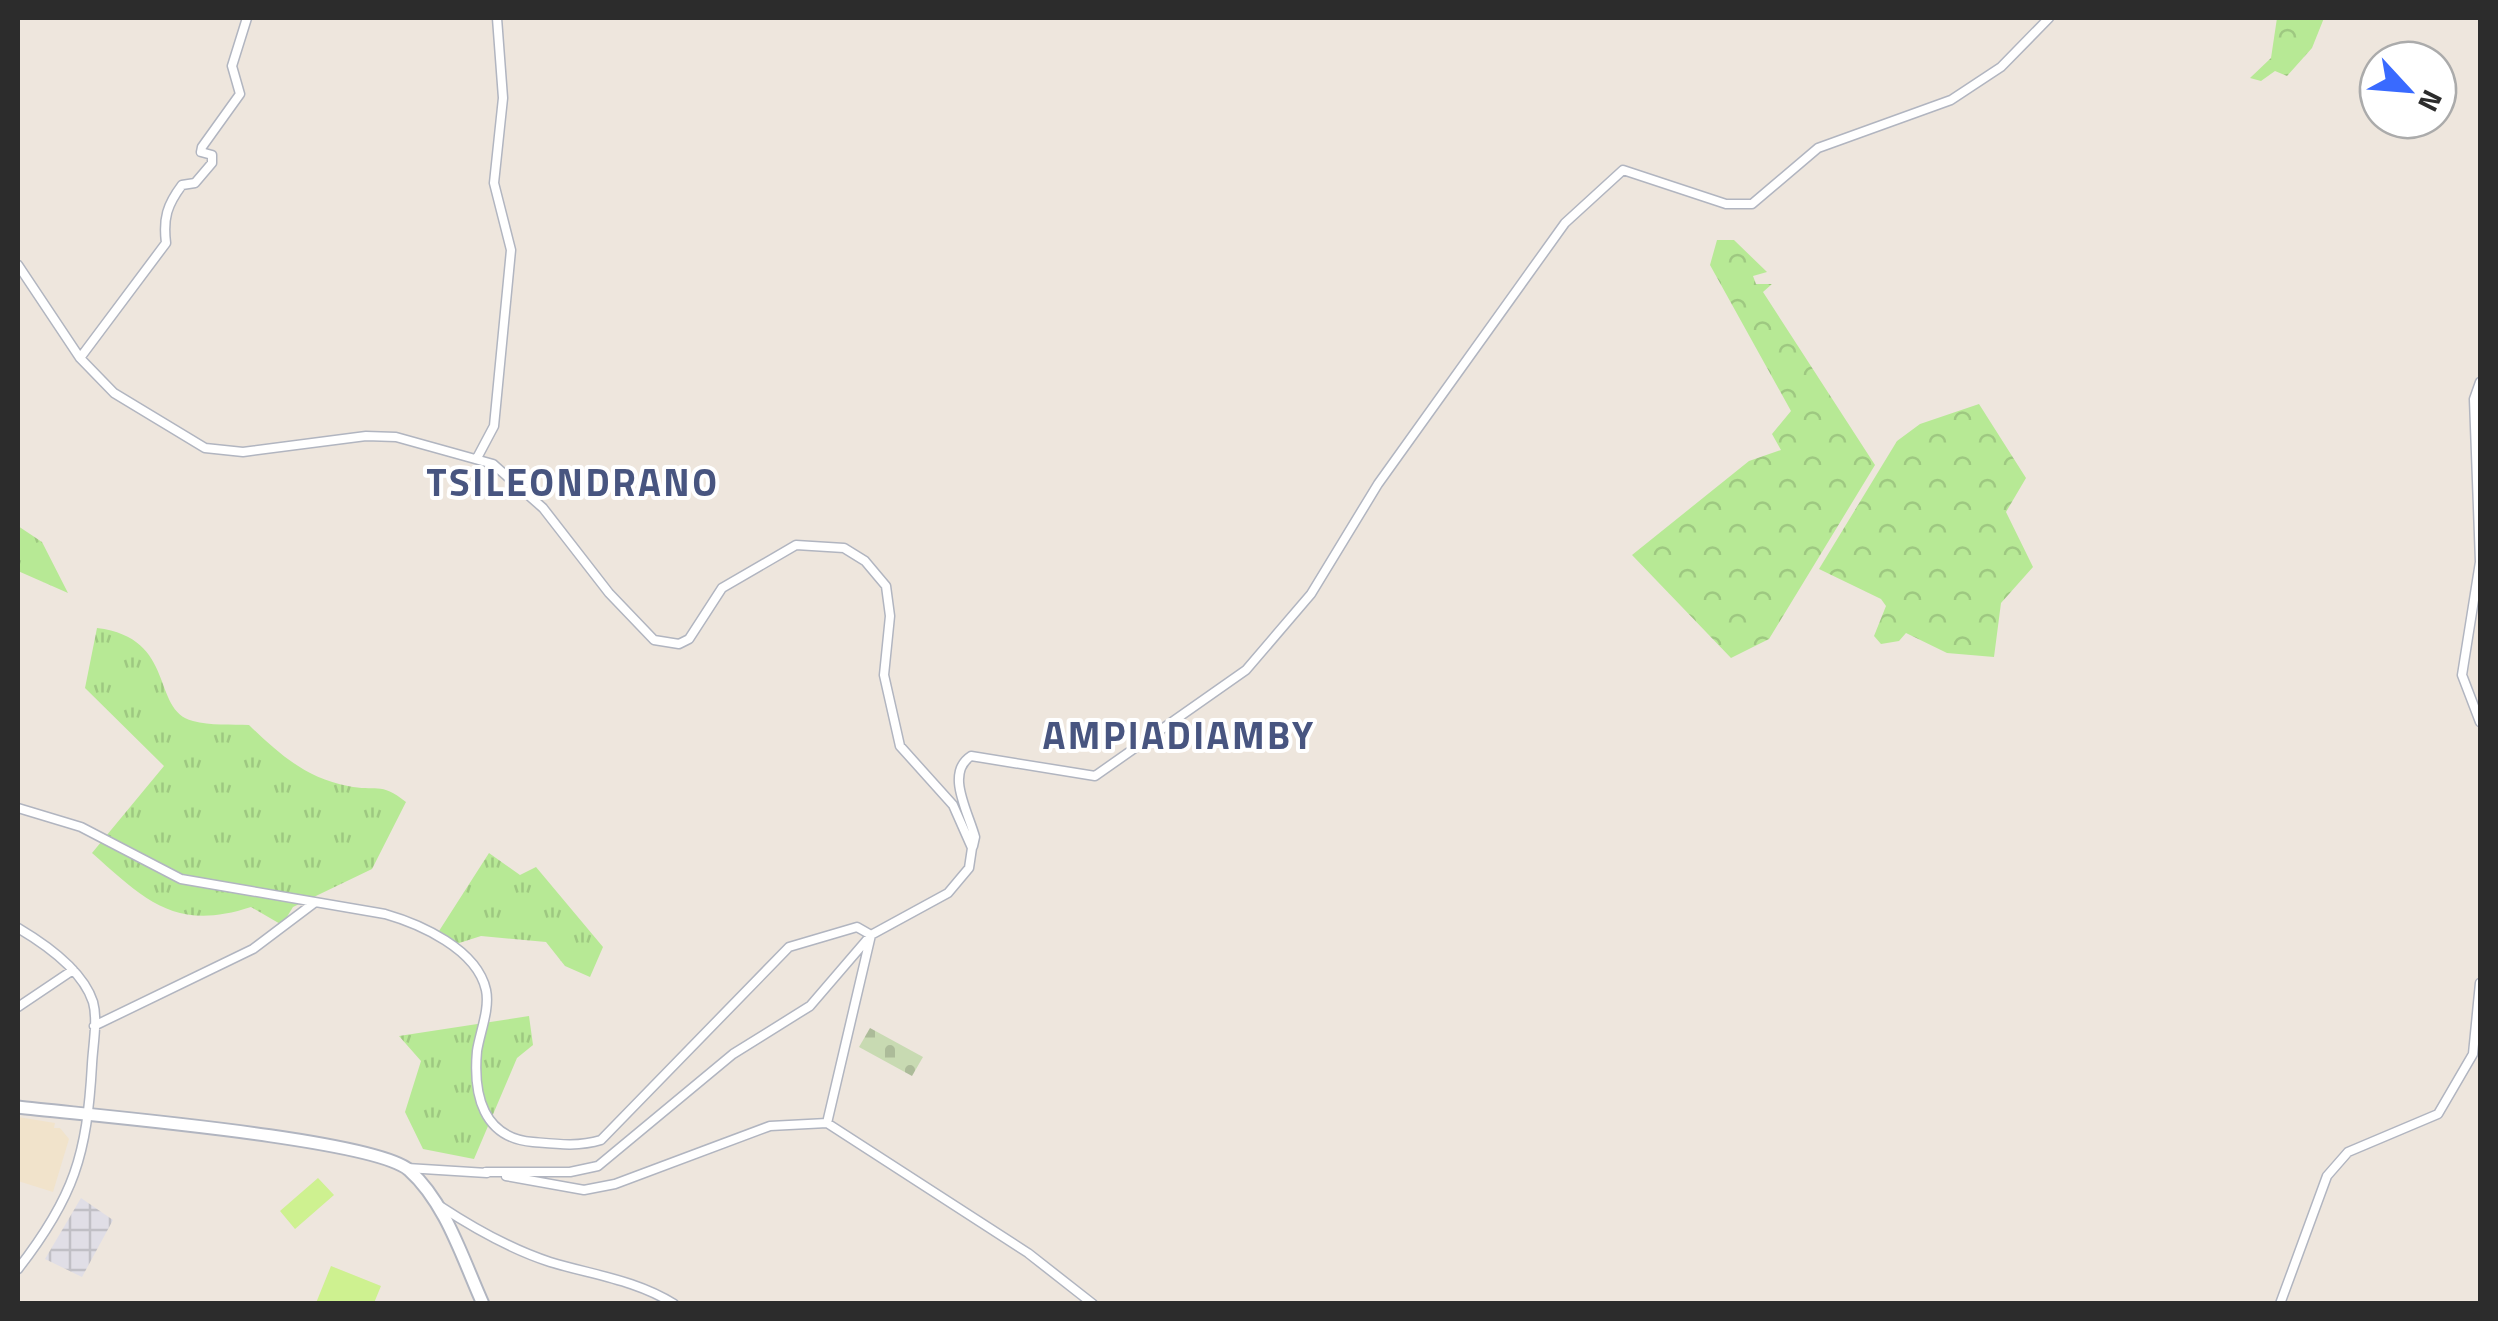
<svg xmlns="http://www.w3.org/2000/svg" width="2498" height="1321" font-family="'Titillium Web',sans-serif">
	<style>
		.industrial { fill: url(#industrial-grid) }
		.education { fill: #f1e3cb }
		.grass { fill: url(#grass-tufts) }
		.forest { fill: url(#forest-crowns) }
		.cemetery { fill: url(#cemetery-stones) }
		.pitch { fill: #cef190 }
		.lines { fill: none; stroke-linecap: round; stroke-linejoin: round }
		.street-casing { stroke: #b1b5c0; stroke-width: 11 }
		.secondary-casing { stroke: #b1b5c0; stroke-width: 15 }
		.street { stroke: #fff; stroke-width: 8 }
		.secondary { stroke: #fff; stroke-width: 11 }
		.labels { text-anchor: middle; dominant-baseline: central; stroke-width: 8; stroke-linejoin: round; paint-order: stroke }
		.district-label { font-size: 38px; font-weight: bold; letter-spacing: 2.5px; fill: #485580; stroke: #fff }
	</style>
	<defs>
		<pattern id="industrial-grid" width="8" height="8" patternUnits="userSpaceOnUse" patternTransform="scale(2.5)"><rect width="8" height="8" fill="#e0dee6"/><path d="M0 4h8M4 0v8" fill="none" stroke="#c0bfc5"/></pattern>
		<pattern id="grass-tufts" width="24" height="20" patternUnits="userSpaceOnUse" patternTransform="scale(2.5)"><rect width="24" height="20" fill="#b7e995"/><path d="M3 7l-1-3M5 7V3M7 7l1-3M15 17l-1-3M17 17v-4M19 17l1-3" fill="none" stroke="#9ec881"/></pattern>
		<pattern id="forest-crowns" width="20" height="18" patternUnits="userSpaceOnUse" patternTransform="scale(2.5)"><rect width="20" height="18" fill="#b7e995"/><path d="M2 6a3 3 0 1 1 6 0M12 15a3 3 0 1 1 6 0" fill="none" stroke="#9ec881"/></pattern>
		<pattern id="cemetery-stones" width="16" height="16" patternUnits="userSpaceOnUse" patternTransform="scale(2.5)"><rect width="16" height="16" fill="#c8dab2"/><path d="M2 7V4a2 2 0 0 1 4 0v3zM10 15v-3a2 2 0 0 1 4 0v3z" fill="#acbb99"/></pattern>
	</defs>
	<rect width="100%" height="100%" fill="#eee6dd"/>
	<path class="industrial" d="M81,1198L113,1220L82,1277L45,1259Z"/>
	<path class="education" d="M18,1117L55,1123L54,1128H60L69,1139L53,1192L18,1181Z"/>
	<path class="grass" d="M18,526L42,542L68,593L18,571Z
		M97,628C178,638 150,710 193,721C210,726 232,724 249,725C279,754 306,778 348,786C376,792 380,781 406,802L372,869L293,907L282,925L251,907C175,932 145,900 92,853L164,766L85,688Z
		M489,853L520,875L536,867L603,947L590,977L565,966L546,942L481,936L453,945L439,931Z
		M529,1016L533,1045L517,1058L474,1159L423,1149L405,1112L421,1061L399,1036Z"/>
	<path class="forest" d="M2277,18H2324L2312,48L2287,76L2275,71L2261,81L2250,78L2271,58Z
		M1717,240H1734L1767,272L1753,276L1756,284H1772L1763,292L1875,465L1769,639L1731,658L1632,555L1749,461L1781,450L1772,434L1791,411L1710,265Z
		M1979,404L2026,478L2006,512L2033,567L2001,603L1994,657L1947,653L1906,633L1899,641L1881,644L1874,636L1886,606L1881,599L1819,569L1897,441L1920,424Z"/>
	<path class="cemetery" d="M870,1028L923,1057L912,1076L859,1047Z"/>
	<path class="pitch" d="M318,1178L334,1195L295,1229L280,1211Z
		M331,1266L381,1286L374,1303H316Z"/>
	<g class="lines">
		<defs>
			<path id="street" d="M18,265L80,358L114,393L205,448L243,452L366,436L396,437L493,464L543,508L609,593L654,640L679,644L689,639L722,588L796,545L844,548L865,561L886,586L890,616L884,675L900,746L953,805L972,848L969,868L948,893L871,935L810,1006L733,1054L598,1166L570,1172H486
				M80,358L166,243C163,218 167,205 182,185L195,183L212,163V155L201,152L202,147L240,94L232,66L247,18
				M2480,382L2474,399L2480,562L2462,675L2480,722
				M477,458L494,426L511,250L494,183L503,98L497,18
				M18,808L81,827L181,879L385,914C420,924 477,949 486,990C490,1009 480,1032 477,1051C473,1095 483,1138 533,1142C556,1144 578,1147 601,1140L789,947L857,927L871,935L827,1123
				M973,846L975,837C968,811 945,773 971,756L1095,776L1246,670L1311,594L1378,484L1565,223L1623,170L1726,204H1752L1818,148L1951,100L2001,67L2049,18
				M18,928C45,944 83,971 93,1002C98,1020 93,1045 92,1064C87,1155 74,1197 18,1269
				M18,1007L73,970
				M94,1026L253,949L314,903
				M407,1168L487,1173
				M506,1176L584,1190L615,1184L770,1126L827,1123L1028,1253L1093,1304
				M440,1206C475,1229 510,1249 550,1262C593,1275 636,1280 674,1304
				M2280,1304L2327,1176L2348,1152L2438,1114L2473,1054L2480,983"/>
			<path id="secondary" d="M18,1107C83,1115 372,1138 409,1170C446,1203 463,1260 483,1304"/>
		</defs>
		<use href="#street" class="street-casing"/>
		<use href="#secondary" class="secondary-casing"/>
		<use href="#street" class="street"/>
		<use href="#secondary" class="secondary"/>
	</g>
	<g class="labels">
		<g class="district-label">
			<text x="573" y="482">TSILEONDRANO</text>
			<text x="1179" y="735">AMPIADIAMBY</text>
		</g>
	</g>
	<rect width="2498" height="1321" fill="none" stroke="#2c2c2c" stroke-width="40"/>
	<g transform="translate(2408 90) rotate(116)"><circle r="48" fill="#ffffff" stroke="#ababab" stroke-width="2.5"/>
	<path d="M0-8L18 38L0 25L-18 38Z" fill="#396aff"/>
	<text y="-15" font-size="28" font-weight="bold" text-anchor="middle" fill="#2c2c2c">N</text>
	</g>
</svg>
